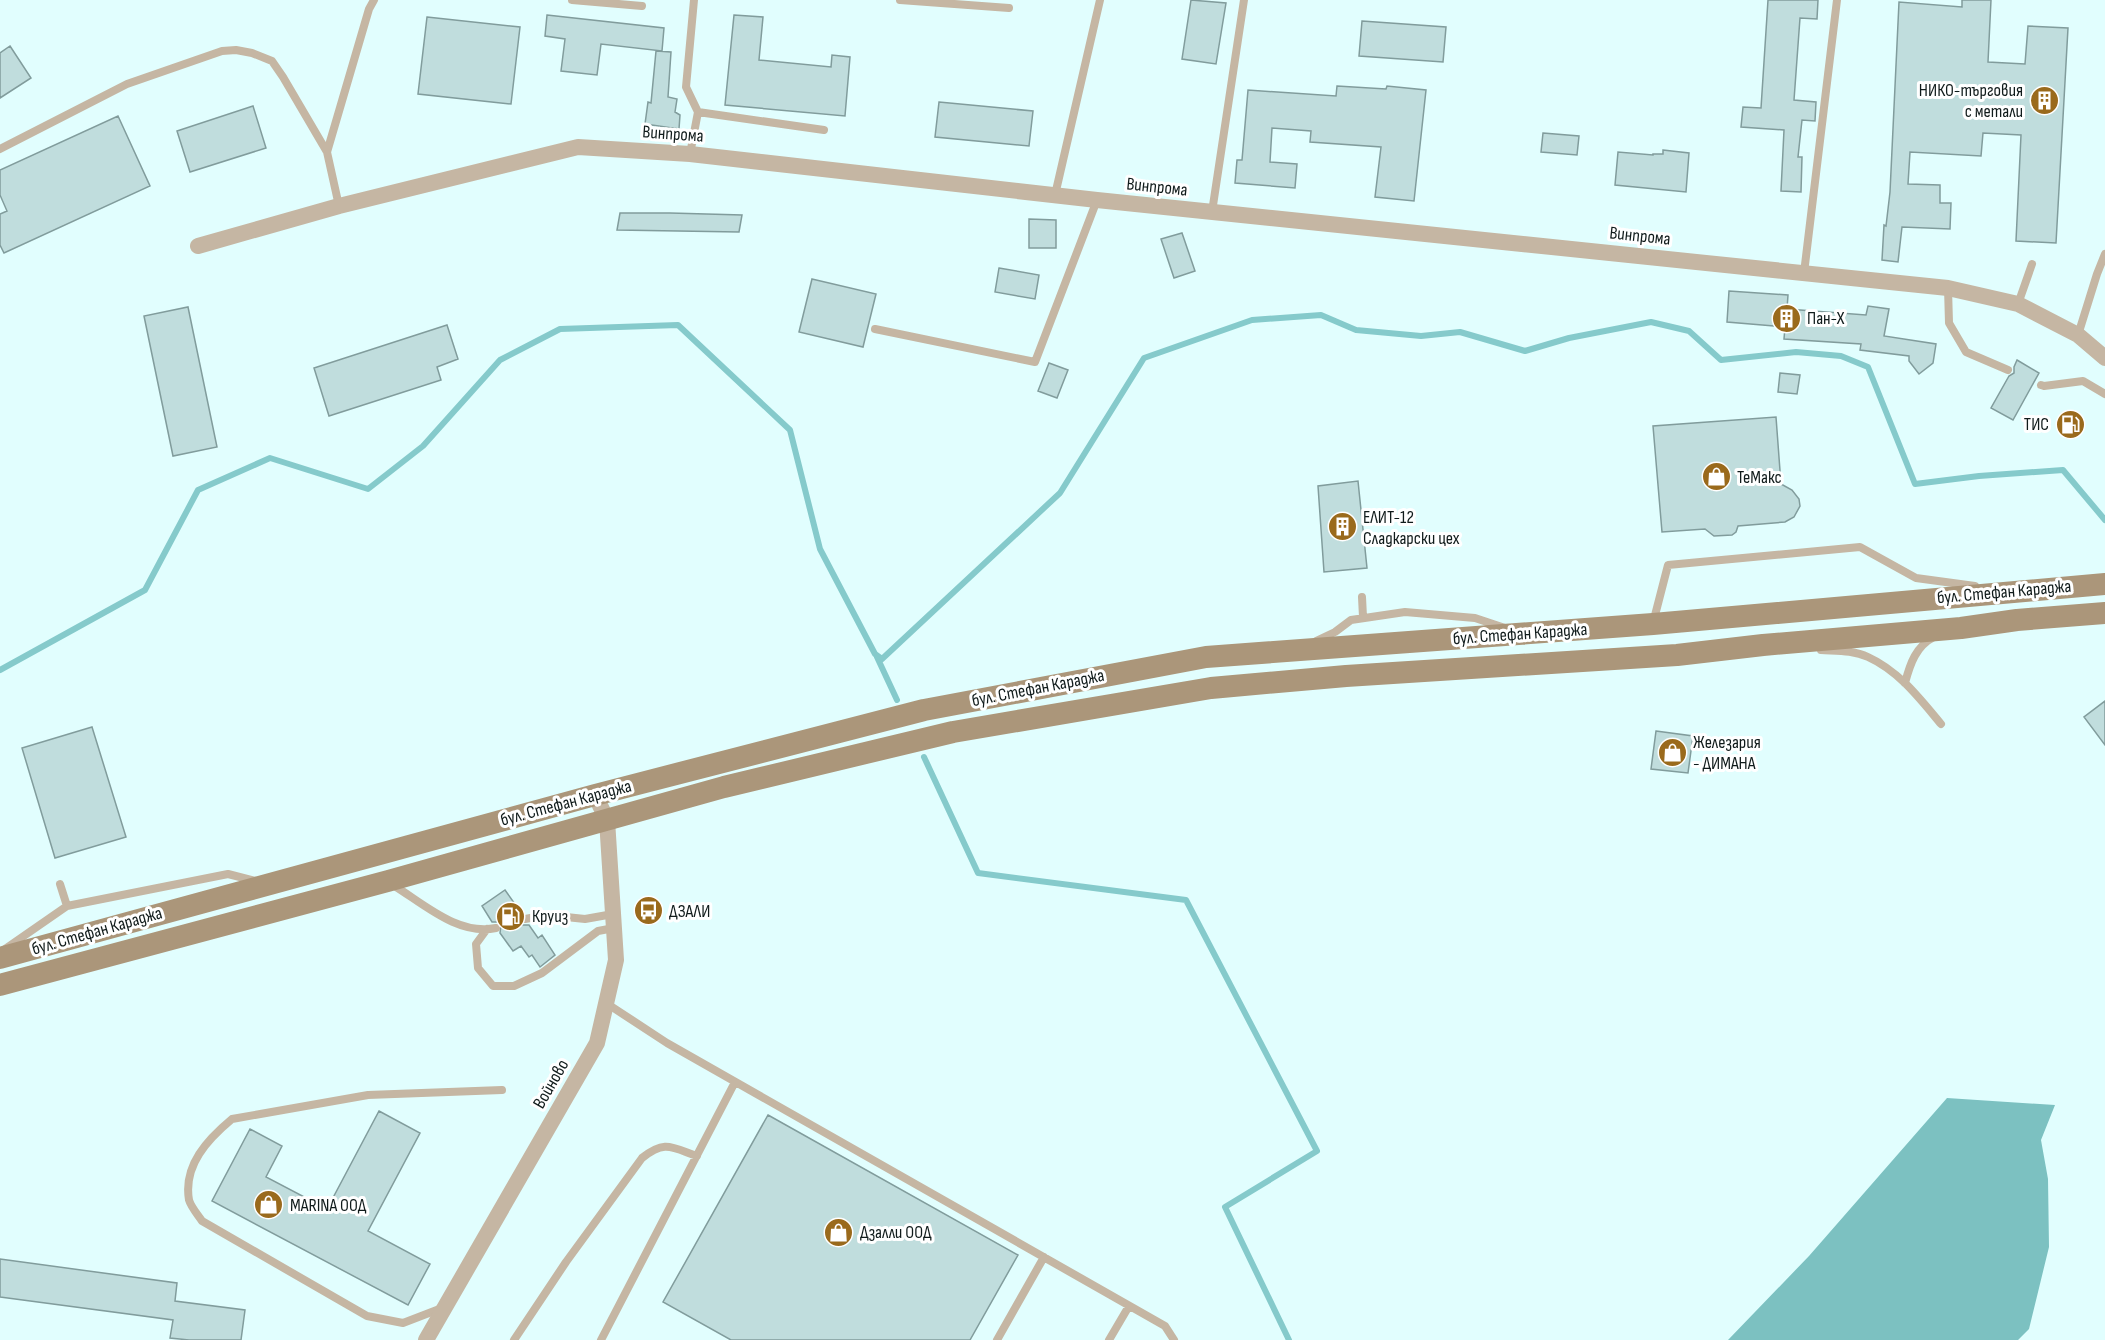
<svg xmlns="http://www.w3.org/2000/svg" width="2105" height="1340" font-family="'Sofia Sans Condensed',sans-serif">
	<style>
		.forest { fill: #7cc1c1 }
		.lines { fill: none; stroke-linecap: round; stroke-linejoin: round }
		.stream { stroke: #85cacb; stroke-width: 6 }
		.building { fill: #c0dddd; stroke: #819c9c; stroke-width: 1.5 }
		.lane { stroke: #c5b6a3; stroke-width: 8 }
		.street { stroke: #c5b6a3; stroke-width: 16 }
		.secondary { stroke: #ab967a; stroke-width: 22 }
		.labels { text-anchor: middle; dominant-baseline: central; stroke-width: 6; stroke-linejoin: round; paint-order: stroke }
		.poi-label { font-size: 18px; fill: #101b1b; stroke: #fff; text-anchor: start }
		.street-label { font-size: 18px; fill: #101b1b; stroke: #fff }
	</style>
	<rect width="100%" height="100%" fill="#e1fefe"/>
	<path class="forest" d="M1947,1098L2055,1105L2041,1140L2048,1179L2049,1247L2029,1329L2018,1340H1728L1809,1256Z"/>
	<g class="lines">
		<path class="stream" d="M877,657L897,700
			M0,670L145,590L198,490L270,458L368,489L423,446L500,360L560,329L678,325L790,430L820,549L875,654L882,659L1060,493L1144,358L1252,320L1321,315L1356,330L1421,336L1460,332L1525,351L1569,338L1651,322L1689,331L1721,360L1796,352L1841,356L1868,367L1915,484L1979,476L2063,470L2105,520
			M924,757L978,873L1186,900L1317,1151L1225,1207L1289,1340"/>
	</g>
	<path class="building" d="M1191,0L1226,3L1216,64L1182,59Z
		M1768,0H1818L1817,19L1800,18L1794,100L1816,102L1815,121L1802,120L1798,157H1802L1801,192L1781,191L1784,130L1741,127L1743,107L1761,108Z
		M1962,0H1991L1988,62L2025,64L2028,26L2068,28L2056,243L2016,241L2021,135L1983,133L1981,156L1910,152L1908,184L1940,185V203H1951L1950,229L1902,227L1898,262L1882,260L1884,225L1886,226L1890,192L1899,2L1962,7Z
		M547,15L664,28L662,51L601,44L597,75L561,71L565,39L545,36Z
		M734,15L763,17L759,60L831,67L832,55L850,57L845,116L725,105Z
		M427,17L520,27L511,104L418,94Z
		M1362,21L1446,27L1443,62L1359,56Z
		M10,46L31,78L0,98V53Z
		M656,51L671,52L668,97L677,99L675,112L680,115L679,129L645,124L648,102L651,103Z
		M1337,86L1386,89L1387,86L1426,90L1414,201L1375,197L1381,147L1310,142L1311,131L1272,128L1270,162L1297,164L1295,188L1235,183L1237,160H1242L1248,90L1336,96Z
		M939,102L1033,111L1029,146L935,137Z
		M253,106L266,148L190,172L177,131Z
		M118,116L150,186L4,253L0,245V214L7,211L0,195V170Z
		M1543,133L1579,136L1577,155L1541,152Z
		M1663,150L1689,153L1686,192L1615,185L1618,152L1653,155V154H1663Z
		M620,213H670L742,215L739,232L617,230Z
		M1029,219L1056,220V248H1029Z
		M1182,233L1195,271L1174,278L1161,239Z
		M999,268L1039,275L1035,299L995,292Z
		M812,279L876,294L863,347L799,332Z
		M1729,291L1788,295L1787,309L1866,315L1868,306L1889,309L1884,336L1936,344L1933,363L1919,374L1909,361V356L1860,350L1861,344L1784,339L1785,327L1727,322Z
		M188,307L217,447L173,456L144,316Z
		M447,325L458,359L437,367L441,380L329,416L314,368Z
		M2017,360L2039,373L2013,420L1991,408L2009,376L2014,373V367Z
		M1049,363L1068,370L1057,398L1038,391Z
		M1780,373L1800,375L1797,394L1778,392Z
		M1776,417L1781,484L1792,490L1799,499L1800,506L1794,517L1785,522L1738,526L1736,532L1732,535L1714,536L1705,529L1662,532L1653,426Z
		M1358,481L1367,568L1324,572L1318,486Z
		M2105,701V745L2084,717Z
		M92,727L126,837L55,858L22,748Z
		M1656,731L1693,736L1688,773L1651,769Z
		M505,890L522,914L519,917L520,923L523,925H529L538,938L542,935L555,955L540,967L532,955L529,957L521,946L513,951L500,933L501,925L498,922H492L482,906Z
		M379,1111L420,1133L368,1231L430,1264L408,1305L212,1201L250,1129L282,1146L266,1177L327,1209Z
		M768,1115L1018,1255L970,1340H731L663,1302Z
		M0,1259L177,1283L175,1301L245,1310L241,1340H189L170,1338L173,1320L0,1297Z"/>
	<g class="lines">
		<path class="lane" d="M572,0L642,6
			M694,0L686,87L698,112L824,130
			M900,0L1009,8
			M0,149L127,84L222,51L236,50L252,53L272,61L283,77L327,152
			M690,154L698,112
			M1055,195L1100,0
			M339,206L327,152L369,9L374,0
			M1212,212L1244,0
			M1804,273L1837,0
			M1948,288L1949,323L1966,352L2008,370
			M2018,304L2032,264
			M875,329L1035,362L1097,200
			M2078,335L2097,274L2105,254
			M2041,385L2044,386L2083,381L2105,394
			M1362,597L1363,617
			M1653,623L1668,565L1860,547L1916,578L1975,586
			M1316,641L1335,632L1351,620L1405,612L1475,618L1505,628
			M1821,650C1836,651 1853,650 1868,657C1899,671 1920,699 1941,724
			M1905,683C1910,664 1916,646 1934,637
			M60,884L67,906
			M393,885C424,904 458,936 496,928
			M525,919L547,915L585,919L613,914
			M487,929L476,944L478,968L493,986H514L542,973L598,931L614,928
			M5,949L67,906L228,874L256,881
			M606,1003L667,1043L1165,1326L1174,1340
			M442,1308L403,1323L367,1316L202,1221C198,1215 191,1207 189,1200C183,1165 208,1139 232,1119L368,1095L502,1090
			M514,1340L566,1262L642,1158C665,1140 671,1147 697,1156
			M601,1340L735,1082
			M997,1340L1044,1257
			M1109,1340L1129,1306"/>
		<path class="street" d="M198,246L339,206L578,147L690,154L1097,200L1948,288L2018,304L2078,335L2105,358
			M426,1340L597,1043L616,960L607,820L595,795"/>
		<path class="secondary" d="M0,958L595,795L924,710L1206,657L1653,624L2105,584
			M0,985L388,881L724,787L953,732L1211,688L1346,676L1677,655L1763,645L1961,628L2017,620L2105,613"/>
	</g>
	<defs>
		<symbol id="building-disc" viewBox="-11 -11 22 22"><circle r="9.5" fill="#9a6a1c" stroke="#fff"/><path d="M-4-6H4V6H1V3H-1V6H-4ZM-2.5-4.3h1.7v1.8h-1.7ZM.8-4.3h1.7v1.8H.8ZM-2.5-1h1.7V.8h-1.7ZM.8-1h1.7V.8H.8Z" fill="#fff"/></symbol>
		<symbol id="fuel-disc" viewBox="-11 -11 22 22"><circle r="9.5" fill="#9a6a1c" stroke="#fff"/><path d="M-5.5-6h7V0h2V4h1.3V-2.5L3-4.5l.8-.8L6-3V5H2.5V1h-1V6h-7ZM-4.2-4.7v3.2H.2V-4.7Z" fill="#fff"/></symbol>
		<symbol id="shop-disc" viewBox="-11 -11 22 22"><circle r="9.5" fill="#9a6a1c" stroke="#fff"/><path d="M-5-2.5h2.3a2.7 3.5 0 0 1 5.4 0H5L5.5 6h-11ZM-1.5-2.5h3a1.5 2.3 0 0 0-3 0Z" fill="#fff"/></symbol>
		<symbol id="bus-disc" viewBox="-11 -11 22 22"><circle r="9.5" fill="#9a6a1c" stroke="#fff"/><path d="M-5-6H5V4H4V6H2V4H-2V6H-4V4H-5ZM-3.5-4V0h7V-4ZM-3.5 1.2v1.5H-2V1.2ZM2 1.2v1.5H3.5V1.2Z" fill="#fff"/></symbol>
	</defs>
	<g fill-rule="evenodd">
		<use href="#building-disc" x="2028" y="84" width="33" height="33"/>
		<use href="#building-disc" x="1770" y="302" width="33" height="33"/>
		<use href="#fuel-disc" x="2054" y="408" width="33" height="33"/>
		<use href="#shop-disc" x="1700" y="460" width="33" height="33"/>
		<use href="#building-disc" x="1326" y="510" width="33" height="33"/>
		<use href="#shop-disc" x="1656" y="736" width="33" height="33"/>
		<use href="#bus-disc" x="632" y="894" width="33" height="33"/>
		<use href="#fuel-disc" x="494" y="900" width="33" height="33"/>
		<use href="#shop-disc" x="252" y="1188" width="33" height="33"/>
		<use href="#shop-disc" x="822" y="1216" width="33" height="33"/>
	</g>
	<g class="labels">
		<g class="poi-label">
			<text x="2023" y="90" text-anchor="end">НИКО-търговия<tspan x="2023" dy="21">с метали</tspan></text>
			<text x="1807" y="318">Пан-Х</text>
			<text x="2049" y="424" text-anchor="end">ТИС</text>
			<text x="1737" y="477">ТеМакс</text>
			<text x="1363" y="517">ЕЛИТ-12<tspan x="1363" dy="21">Сладкарски цех</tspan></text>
			<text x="1693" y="742">Железария<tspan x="1693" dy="21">- ДИМАНА</tspan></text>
			<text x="669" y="911">ДЗАЛИ</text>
			<text x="532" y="916">Круиз</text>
			<text x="290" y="1205">MARINA ООД</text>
			<text x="860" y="1232">Дзалли ООД</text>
		</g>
		<g class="street-label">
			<text transform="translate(673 134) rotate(4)">Винпрома</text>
			<text transform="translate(1157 187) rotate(6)">Винпрома</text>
			<text transform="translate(1640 236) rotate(6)">Винпрома</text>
			<text transform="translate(2004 592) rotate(-5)">бул. Стефан Караджа</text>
			<text transform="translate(1520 634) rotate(-4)">бул. Стефан Караджа</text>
			<text transform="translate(1038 688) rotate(-11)">бул. Стефан Караджа</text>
			<text transform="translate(566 803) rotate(-15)">бул. Стефан Караджа</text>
			<text transform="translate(97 931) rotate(-16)">бул. Стефан Караджа</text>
			<text transform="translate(551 1084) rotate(-60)">Войново</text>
		</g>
	</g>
</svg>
